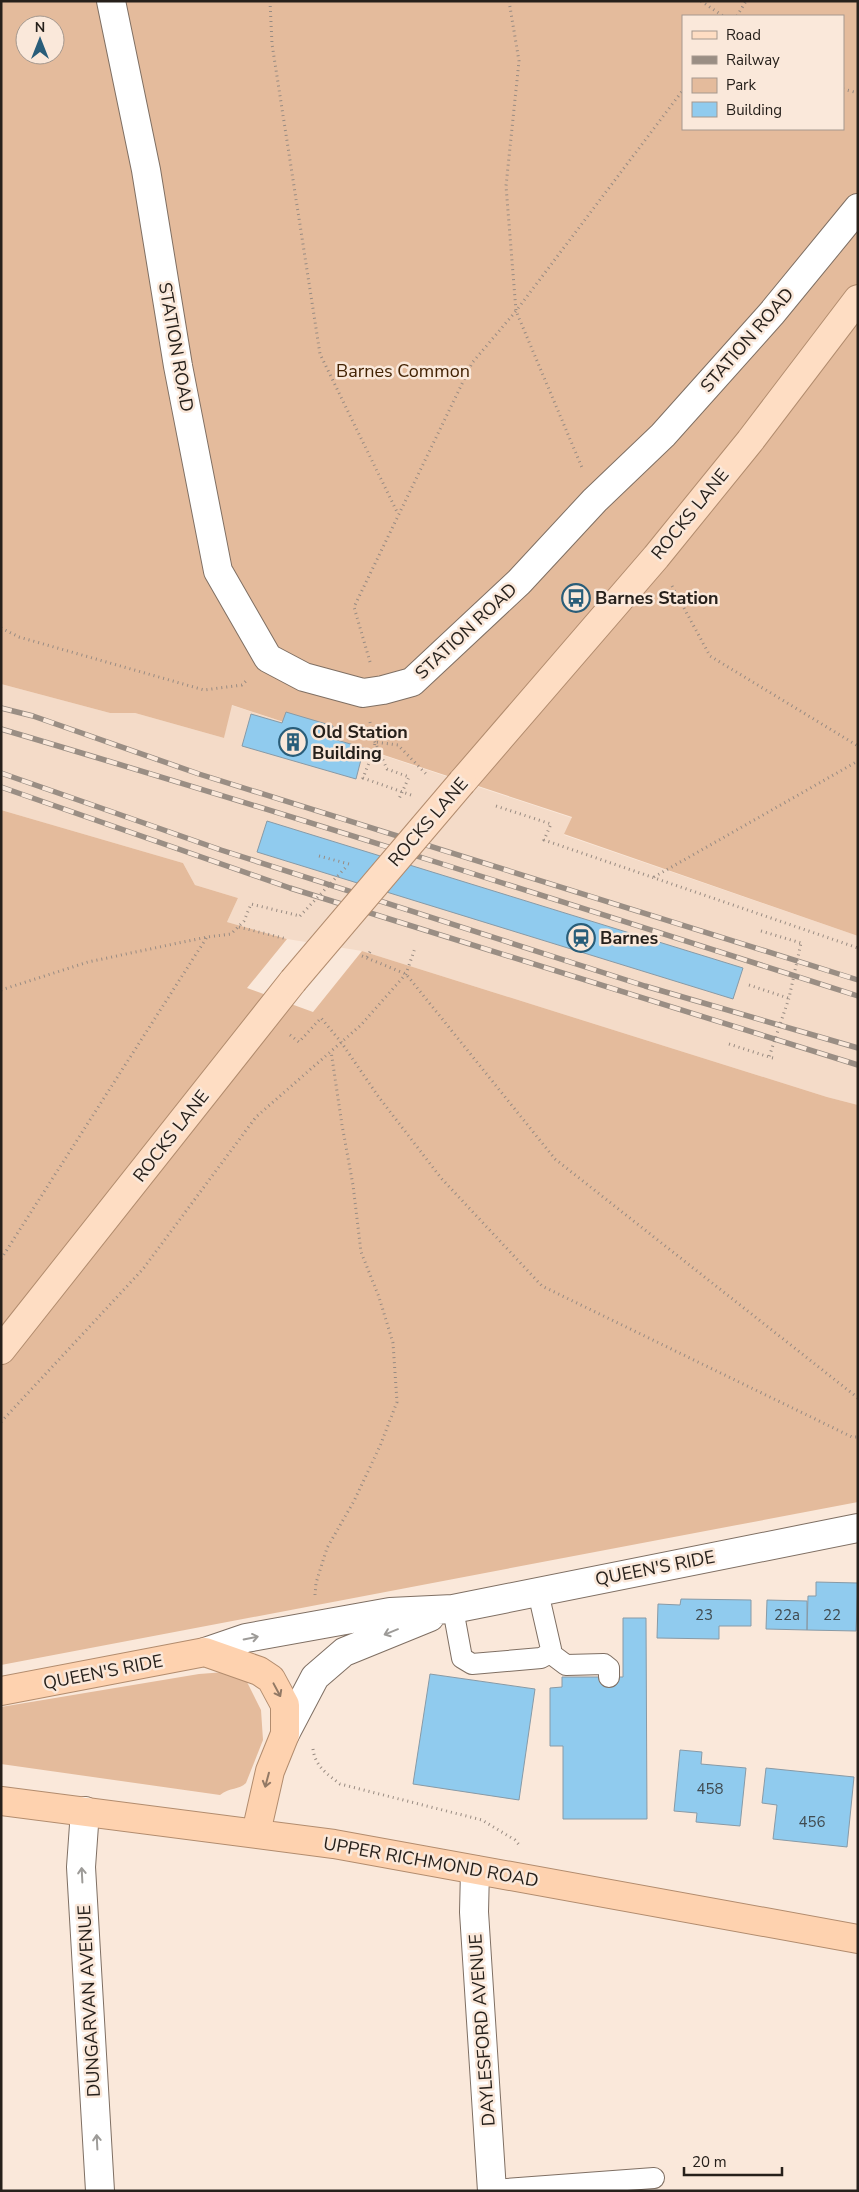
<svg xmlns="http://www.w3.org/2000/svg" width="859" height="2192" font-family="'Nunito Sans',sans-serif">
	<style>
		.built { fill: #f4dbc8 }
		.green { fill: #e4bb9c; fill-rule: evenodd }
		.building { fill: #90cbee; stroke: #889aa6 }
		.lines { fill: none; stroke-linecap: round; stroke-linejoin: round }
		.service-casing { stroke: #7f6f63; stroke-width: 22 }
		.minor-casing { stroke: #7f6f63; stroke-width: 30 }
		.secondary-casing { stroke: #7f6f63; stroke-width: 30 }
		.primary-casing { stroke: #b28c6e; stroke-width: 30 }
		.trunk-casing { stroke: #b28c6e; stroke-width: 30 }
		.path { stroke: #988b82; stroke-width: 3; stroke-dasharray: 1 4; stroke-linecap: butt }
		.service { stroke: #fff; stroke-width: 20 }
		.minor { stroke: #fff; stroke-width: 28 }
		.secondary { stroke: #fff; stroke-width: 28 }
		.primary { stroke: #feddc3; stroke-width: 28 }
		.trunk { stroke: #fed2af; stroke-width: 28 }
		.rail-casing { stroke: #9a8e84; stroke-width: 5.5 }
		.rail { stroke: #fae8da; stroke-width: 4; stroke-dasharray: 11; stroke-linecap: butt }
		.primary-bridge-casing { stroke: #b28c6e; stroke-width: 30; stroke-linecap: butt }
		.path-bridge { stroke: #988b82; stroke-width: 3; stroke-dasharray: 1 4; stroke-linecap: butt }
		.primary-bridge { stroke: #feddc3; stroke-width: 28 }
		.oneway { stroke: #9d9b98 }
		.oneway2 { stroke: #927965 }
		.labels { text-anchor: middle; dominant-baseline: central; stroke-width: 5; stroke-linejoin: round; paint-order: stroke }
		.number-label { font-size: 15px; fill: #404b50 }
		.street-label { font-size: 18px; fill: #26201b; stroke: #fae8da }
		.park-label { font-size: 18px; fill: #422203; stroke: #fae8da }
		.poi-label { font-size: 18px; font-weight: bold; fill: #26201b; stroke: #fae8da; text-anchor: start }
	</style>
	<rect width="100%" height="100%" fill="#fae8da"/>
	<path class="built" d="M1,684L110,713H135L224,738L231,705L572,818L564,835L858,936V1105L827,1097L362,951L287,939L227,922L238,898L195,885L183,863L1,810Z"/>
	<path class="green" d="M1,1H858V936L564,834L572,817L232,705L224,738L135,713H110L1,684ZM683,16H843V129H683ZM25,25H55V55H25Z
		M1,810L183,863L195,885L238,898L227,922L287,939L247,988L313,1012L362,951L827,1097L858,1105V1502L1,1665Z
		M225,1672L247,1682L261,1710L263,1740L246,1783C239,1790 230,1787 220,1795L1,1764V1707L199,1674Z"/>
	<path class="building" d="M286,712L333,726L330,738L364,748L356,779L242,746L251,714L282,723Z
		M267,821L743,968L733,999L257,852Z
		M816,1582L858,1583L856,1631L807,1630L808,1596H816Z
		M681,1599L751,1600V1626H719V1639L657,1638L658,1604L680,1605Z
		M767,1600L807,1601V1630L766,1629Z
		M623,1618H646L647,1819H563V1746H550V1688L562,1687V1677H623Z
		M430,1674L535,1689L519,1800L413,1784Z
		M680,1750L702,1752L701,1764L746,1768L740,1826L696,1822L697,1813L674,1811Z
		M766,1768L854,1777L847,1847L773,1839L777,1805L762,1803Z"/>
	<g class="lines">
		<defs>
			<path id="service" d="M453,1609L462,1658L472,1664L541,1658L550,1653L551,1649L538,1592
				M550,1653L566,1665L604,1664L609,1668V1677
				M492,2190L654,2178"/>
			<path id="minor" d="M111,1L146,170L178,366L218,571L268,658L304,677L363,693L383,690L412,682L519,582L595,500L663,435L772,313L858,208
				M85,1811L81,1867L100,2191
				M475,1870L474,1912L492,2191"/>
			<path id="secondary" d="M205,1652L246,1638L390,1612L453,1609L858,1528
				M285,1734L315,1677L344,1652L430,1617"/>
			<path id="primary" d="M462,782L656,557L750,441L858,299
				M1,1350L293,981"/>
			<path id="trunk" d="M1,1691L205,1652L259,1671L271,1679L285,1705V1734L270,1771L256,1833
				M1,1801L334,1844L858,1939"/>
		</defs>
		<use href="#service" class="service-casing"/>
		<use href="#minor" class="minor-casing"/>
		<use href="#secondary" class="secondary-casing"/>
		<use href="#primary" class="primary-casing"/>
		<use href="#trunk" class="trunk-casing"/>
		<path class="path" d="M270,1L272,44L320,354L398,514
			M509,1L519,61L506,186L516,311L583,470
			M701,1L723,16
			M737,16L746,1
			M843,89L858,93
			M672,586L710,656L858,746
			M1,628L19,637L204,690L242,685L247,680
			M370,662L354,607L472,363L516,311L683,90
			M370,722L375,742L387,769L409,777L398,801
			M374,750L375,742L398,745L428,776
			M496,806L551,824L544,840L858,948
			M319,856L349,864
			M654,877L858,761
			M239,927L287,939
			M761,931L801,943
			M362,956L406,974L555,1159L858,1398
			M367,957L371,950
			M749,985L791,999
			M1,990L88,962L207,937L231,934L244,921L251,904L300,916
			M290,1035L299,1042L321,1018L341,1042L378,1096L441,1178L542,1286L852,1437H858
			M729,1044L769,1057
			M1,1259L207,937
			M1,1422L143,1269L256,1117L361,1025L406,974L415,948
			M315,1595L316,1583L327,1548L354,1501L380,1446L397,1402L393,1343L379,1297L361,1252L353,1185L342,1125L331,1051
			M313,1749C315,1766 327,1774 340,1784L482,1820L515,1840L520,1846"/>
		<use href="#service" class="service"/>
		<use href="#minor" class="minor"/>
		<use href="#secondary" class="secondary"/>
		<use href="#primary" class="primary"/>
		<use href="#trunk" class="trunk"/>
		<defs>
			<path id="rail" d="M1,708L33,716L199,774L858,980
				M1,729C288,814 573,905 858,996
				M1,773L221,850L645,986L858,1048
				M1,787L290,888L858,1065"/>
		</defs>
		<use href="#rail" class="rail-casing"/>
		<use href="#rail" class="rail"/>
		<defs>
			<path id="primary-bridge" d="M293,981L462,782"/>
		</defs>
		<use href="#primary-bridge" class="primary-bridge-casing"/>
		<path class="path-bridge" d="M374,750L363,778L411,795
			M300,916L347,866
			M773,1058L769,1057L789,998L801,943L803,944"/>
		<use href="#primary-bridge" class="primary-bridge"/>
	</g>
	<defs><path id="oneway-shaft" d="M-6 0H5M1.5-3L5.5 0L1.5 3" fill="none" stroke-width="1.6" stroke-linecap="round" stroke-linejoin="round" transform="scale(1.25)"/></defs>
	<g class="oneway">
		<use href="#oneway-shaft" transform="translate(391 1632) rotate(158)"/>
		<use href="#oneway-shaft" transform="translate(251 1638) rotate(-12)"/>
		<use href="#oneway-shaft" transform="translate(82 1875) rotate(-93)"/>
		<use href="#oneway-shaft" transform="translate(97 2142) rotate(-93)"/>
	</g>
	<g class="oneway2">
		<use href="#oneway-shaft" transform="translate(277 1690) rotate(62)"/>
		<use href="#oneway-shaft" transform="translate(267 1780) rotate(105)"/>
	</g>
	<defs>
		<symbol id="bus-ring" viewBox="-11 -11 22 22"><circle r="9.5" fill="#fae8da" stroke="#295d79" stroke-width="1.5"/><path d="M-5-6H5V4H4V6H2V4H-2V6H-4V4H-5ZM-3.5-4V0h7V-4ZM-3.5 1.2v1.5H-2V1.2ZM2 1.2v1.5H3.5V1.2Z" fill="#295d79"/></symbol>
		<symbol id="building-ring" viewBox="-11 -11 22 22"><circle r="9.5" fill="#fae8da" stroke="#295d79" stroke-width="1.5"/><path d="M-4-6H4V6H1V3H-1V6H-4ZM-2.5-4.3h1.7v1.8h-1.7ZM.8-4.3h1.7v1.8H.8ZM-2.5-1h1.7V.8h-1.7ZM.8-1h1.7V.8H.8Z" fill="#295d79"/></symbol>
		<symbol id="station-ring" viewBox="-11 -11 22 22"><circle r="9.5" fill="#fae8da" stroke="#295d79" stroke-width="1.5"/><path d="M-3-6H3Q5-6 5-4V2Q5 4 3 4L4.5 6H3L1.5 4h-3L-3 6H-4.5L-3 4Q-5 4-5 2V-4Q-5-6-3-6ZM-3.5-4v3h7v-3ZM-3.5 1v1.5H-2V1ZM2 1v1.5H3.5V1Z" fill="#295d79"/></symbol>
	</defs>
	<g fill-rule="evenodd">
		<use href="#bus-ring" x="560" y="582" width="32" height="32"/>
		<use href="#building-ring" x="277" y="726" width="32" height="32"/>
		<use href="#station-ring" x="565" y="922" width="32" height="32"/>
	</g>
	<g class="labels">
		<g class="number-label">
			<text x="704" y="1615">23</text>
			<text x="787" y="1615">22a</text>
			<text x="832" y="1615">22</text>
			<text x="710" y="1789">458</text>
			<text x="812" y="1822">456</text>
		</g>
		<g class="street-label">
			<text transform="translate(747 340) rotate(-49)">STATION ROAD</text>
			<text transform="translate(176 347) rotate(80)">STATION ROAD</text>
			<text transform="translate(690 514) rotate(-51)">ROCKS LANE</text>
			<text transform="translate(466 631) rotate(-43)">STATION ROAD</text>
			<text transform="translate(428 822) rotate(-49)">ROCKS LANE</text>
			<text transform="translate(171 1136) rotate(-52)">ROCKS LANE</text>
			<text transform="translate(655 1568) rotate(-11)">QUEEN'S RIDE</text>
			<text transform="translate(103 1672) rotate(-11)">QUEEN'S RIDE</text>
			<text transform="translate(431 1862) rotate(10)">UPPER RICHMOND ROAD</text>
			<text transform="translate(89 2001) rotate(-93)">DUNGARVAN AVENUE</text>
			<text transform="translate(482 2030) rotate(-94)">DAYLESFORD AVENUE</text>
		</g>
		<g class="park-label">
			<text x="403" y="371">Barnes Common</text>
		</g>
		<g class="poi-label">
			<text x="595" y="598">Barnes Station</text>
			<text x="312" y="732">Old Station<tspan x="312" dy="21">Building</tspan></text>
			<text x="600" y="938">Barnes</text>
		</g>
	</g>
	<rect width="859" height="2192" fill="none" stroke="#26201b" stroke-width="5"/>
	<rect x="682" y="15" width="162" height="115" fill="#fae8da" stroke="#a5988e"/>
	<rect x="692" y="31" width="25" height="8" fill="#feddc3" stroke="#a5988e"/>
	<text x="726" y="40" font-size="15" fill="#26201b">Road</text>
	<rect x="692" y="56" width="25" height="8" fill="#9a8e84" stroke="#a5988e"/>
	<text x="726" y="65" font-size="15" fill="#26201b">Railway</text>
	<rect x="692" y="78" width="25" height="15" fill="#e4bb9c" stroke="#a5988e"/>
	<text x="726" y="90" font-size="15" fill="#26201b">Park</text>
	<rect x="692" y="102" width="25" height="15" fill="#90cbee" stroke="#a5988e"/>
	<text x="726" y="115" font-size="15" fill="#26201b">Building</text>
	<g transform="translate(40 40)"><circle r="24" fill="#fae8da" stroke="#a5988e"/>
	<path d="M0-4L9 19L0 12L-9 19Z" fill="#295d79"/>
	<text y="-8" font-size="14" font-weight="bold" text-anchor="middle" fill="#26201b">N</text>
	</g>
	<path d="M684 2167v8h98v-8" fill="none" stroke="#26201b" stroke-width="2.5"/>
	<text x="692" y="2167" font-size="15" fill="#26201b" stroke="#fae8da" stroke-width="4" paint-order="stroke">20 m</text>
</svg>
